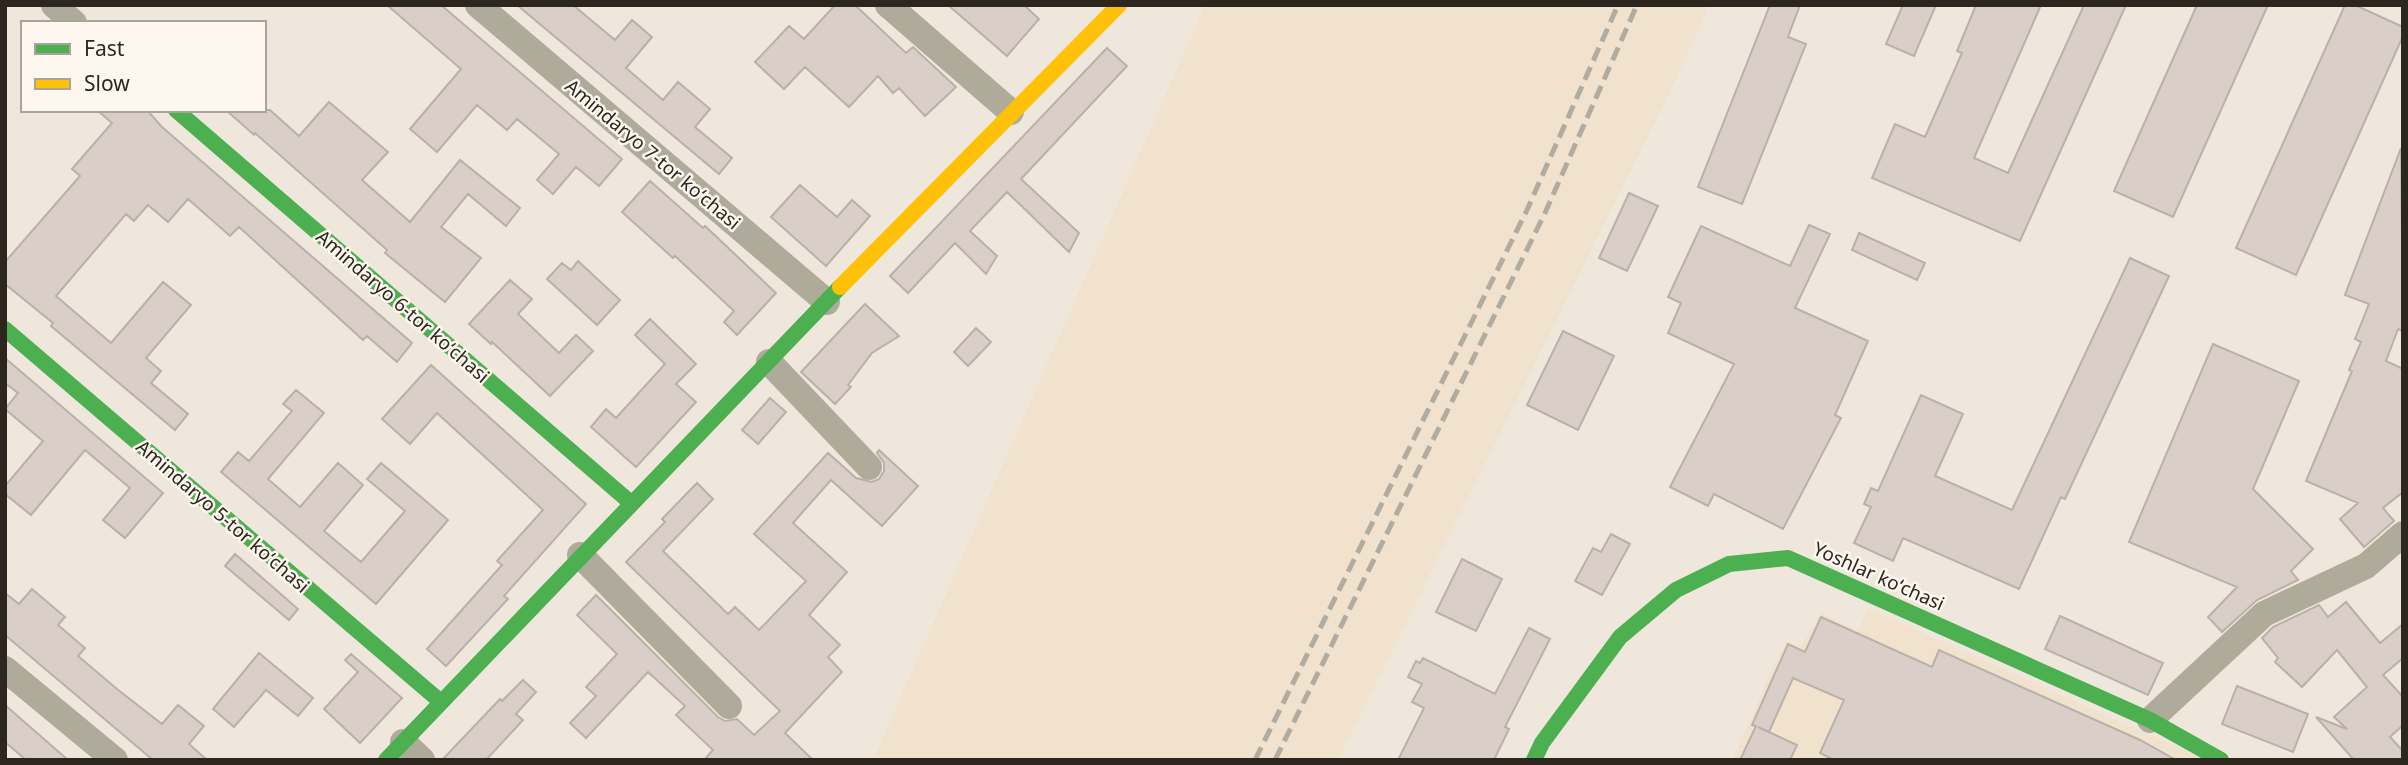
<svg xmlns="http://www.w3.org/2000/svg" width="2408" height="765" font-family="'Noto Sans',sans-serif">
	<style>
		.built { fill: #f1e2ce }
		.building { fill: #d9cfc8; stroke: #b9b1a9; stroke-width: 2 }
		.lines { fill: none; stroke-linecap: round; stroke-linejoin: round }
		.street { stroke: #afab9b; stroke-width: 26 }
		.fast { stroke: #4caf50; stroke-width: 16 }
		.slow { stroke: #ffc107; stroke-width: 16 }
		.rail { stroke: #b0aca0; stroke-width: 5; stroke-dasharray: 14 7; stroke-linecap: butt }
		.labels { text-anchor: middle; dominant-baseline: central; stroke-width: 5; stroke-linejoin: round; paint-order: stroke }
		.street-label { font-size: 19px; fill: #2c261f; stroke: #fef7ef }
	</style>
	<rect width="100%" height="100%" fill="#f0e7dc"/>
	<path class="built" d="M1205,5H1710L1669,94L1338,760H873Z
		M1868,608L2206,760H1732L1785,641L1801,646L1821,612L1858,631Z"/>
	<path class="building" d="M387,5H441L622,159L599,186L576,167L553,194L537,180L559,154L517,119L507,130L477,105L437,152L410,129L461,69Z
		M517,5H573L615,40L632,20L652,37L626,68L663,100L678,82L710,109L695,127L732,158L719,174Z
		M835,5H855L906,53L913,47L956,87L925,116L899,88L893,93L878,76L849,107L805,67L784,89L755,62L789,26L804,39Z
		M948,5H1024L1039,19L1007,56Z
		M1770,5H1800L1788,37L1806,44L1742,204L1698,187Z
		M1903,5H1936L1914,56L1886,44Z
		M1976,5H2041L1974,158L2008,173L2084,5H2126L2020,241L1872,178L1895,124L1925,137L1962,53L1957,51Z
		M2197,5H2268L2173,217L2114,191Z
		M2345,5H2355L2403,27V36L2296,275L2236,248Z
		M1107,48L1127,66L1021,179L1079,233L1069,252L1007,192L970,231L997,256L986,274L955,243L908,293L890,276Z
		M329,102L388,152L362,180L410,222L460,160L520,208L506,226L468,194L441,227L481,258L445,302L385,253L387,250L255,133L254,135L226,110H270L299,136Z
		M97,110H147L162,127L412,343L397,362L367,336L363,340L239,227L230,236L188,199L168,222L148,205L134,221L126,214L56,296L111,343L163,282L191,305L146,358L161,371L151,383L188,414L175,430L51,326L53,323L5,284V262L80,176L72,169L112,123Z
		M2401,148L2403,331L2398,329L2386,361L2403,369V492L2383,508L2394,521L2364,547L2340,519L2358,503L2306,481L2352,371L2349,370L2361,342L2355,339L2369,304L2345,295Z
		M650,181L703,228L705,226L776,293L737,335L724,322L734,311L675,256L673,258L622,212Z
		M800,185L837,217L852,200L870,216L826,266L771,217Z
		M1629,193L1658,206L1627,271L1599,258Z
		M1809,225L1830,234L1795,308L1868,341L1835,415L1841,418L1783,529L1714,494L1708,506L1670,487L1734,364L1668,333L1681,303L1668,297L1701,226L1790,266Z
		M1859,233L1925,263L1917,280L1852,250Z
		M2130,258L2169,276L2065,499L2061,497L2019,589L1903,538L1893,561L1854,543L1871,507L1864,504L1871,488L1878,491L1921,395L1963,414L1935,476L2012,510Z
		M578,261L620,300L597,325L547,279L562,263L571,270Z
		M510,280L532,299L518,314L559,353L576,335L593,351L550,396L492,342L491,344L469,324Z
		M865,304L899,336L872,353L848,385L851,387L835,404L801,372Z
		M650,319L696,364L676,384L696,402L636,467L591,427L606,409L616,418L665,364L635,335Z
		M976,328L991,342L968,366L954,352Z
		M1563,331L1614,356L1578,430L1527,405Z
		M2213,344L2299,381L2253,489L2313,549L2291,571L2298,580L2257,600L2222,632L2208,617L2237,587L2129,542Z
		M5,358L163,493L125,538L103,520L130,488L85,450L31,515L5,494V486L43,441L5,409L18,393L5,383Z
		M431,365L586,504L504,596L508,599L446,666L427,649L502,565L497,561L543,510L437,413L410,444L382,419Z
		M296,390L324,413L268,479L300,507L338,463L363,485L324,531L361,562L405,511L367,479L381,463L448,520L376,604L221,472L238,452L249,461L292,411L283,404Z
		M770,398L786,412L758,444L742,430Z
		M879,450L918,486L882,526L831,480L793,523L847,572L809,615L840,645L828,657L842,672L785,733L813,760H704L713,750L676,715L685,706L648,672L586,738L570,723L596,696L586,687L617,654L577,615L596,595L718,717L725,721L737,719L754,735L780,711L626,562L665,522L662,519L697,483L713,499L663,551L728,614L735,607L759,630L806,581L754,534L828,453L856,478L872,482L879,479L884,471V463L877,453Z
		M1611,534L1630,544L1602,595L1575,581L1593,548L1601,552Z
		M235,554L298,609L289,620L225,566Z
		M1462,559L1502,579L1476,631L1436,612Z
		M32,589L65,617L58,625L85,648L78,656L117,689L162,724L178,705L204,726L189,744L207,760H153L5,635V593L19,604Z
		M2346,602L2380,643L2403,624V658L2383,675L2403,697V725L2390,737L2403,751V760H2354L2316,717L2347,729L2334,717L2367,687L2337,650L2302,687L2275,662L2278,658L2262,638L2273,627L2319,605L2328,617Z
		M2060,616L2163,663L2148,695L2045,649Z
		M1821,617L1932,667L1939,650L2140,740L2176,760H1834L1820,753L1844,700L1793,678L1769,732L1758,727L1797,745L1790,760H1740L1756,726L1752,725L1788,644L1805,652Z
		M1529,628L1550,639L1505,727L1509,729L1494,760H1398L1424,708L1412,702L1422,684L1408,677L1416,661L1420,663L1423,658L1495,694Z
		M259,653L313,698L298,716L266,690L234,727L213,709Z
		M351,654L402,698L360,743L324,709L358,672L345,660Z
		M523,680L536,692L516,714L523,720L486,760H442L500,699L502,701Z
		M2237,686L2308,714L2293,752L2222,724Z
		M5,705L21,719L68,760H26L5,742Z"/>
	<g class="lines">
		<path class="street" d="M54,5L74,23
			M478,5L827,302
			M888,5L1011,112
			M769,362L869,467
			M580,555L729,706
			M5,669L115,760
			M2150,720L2264,614L2366,566L2403,534
			M403,742L422,760"/>
		<path class="fast" d="M176,110L631,503
			M5,329L441,702
			M386,760L840,287
			M1534,760L1542,743L1620,637L1676,590L1729,564L1788,558L2150,720L2221,760"/>
		<path class="slow" d="M840,287L1119,5"/>
		<path class="rail" d="M1255,760L1527,210L1618,5
			M1275,760L1545,213L1637,5"/>
	</g>
	<g class="labels">
		<g class="street-label">
			<text transform="translate(653 154) rotate(40)">Amindaryo 7-tor koʻchasi</text>
			<text transform="translate(403 306) rotate(41)">Amindaryo 6-tor koʻchasi</text>
			<text transform="translate(223 516) rotate(41)">Amindaryo 5-tor koʻchasi</text>
			<text transform="translate(1879 576) rotate(24)">Yoshlar koʻchasi</text>
		</g>
	</g>
	<rect width="2408" height="765" fill="none" stroke="#2c261f" stroke-width="14"/>
	<rect x="21" y="21" width="245" height="91" fill="#fef7ef" stroke="#aaa39c" stroke-width="2"/>
	<rect x="35" y="44" width="35" height="10" fill="#4caf50" stroke="#aaa39c" stroke-width="2"/>
	<text x="84" y="56" font-size="21" fill="#2c261f">Fast</text>
	<rect x="35" y="79" width="35" height="10" fill="#ffc107" stroke="#aaa39c" stroke-width="2"/>
	<text x="84" y="91" font-size="21" fill="#2c261f">Slow</text>
</svg>
